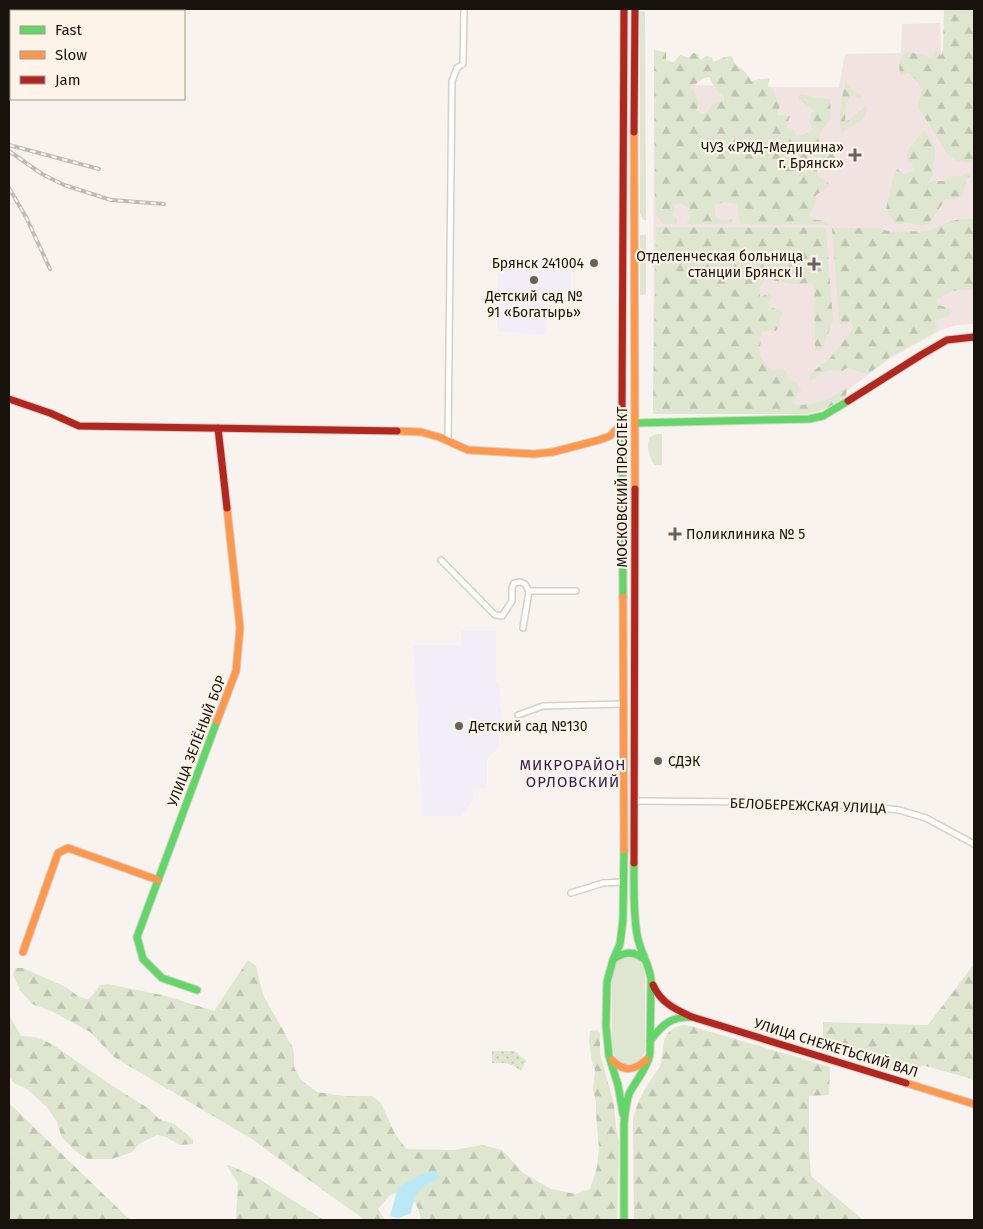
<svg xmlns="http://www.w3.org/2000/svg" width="983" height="1229" font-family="'Fira Sans',sans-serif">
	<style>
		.education { fill: #f2edf7 }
		.medical { fill: #f1e3e1 }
		.grass { fill: #dee6cf }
		.forest { fill: url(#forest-firs); fill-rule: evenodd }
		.park { fill: url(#park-dots) }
		.water { fill: #bae9f5 }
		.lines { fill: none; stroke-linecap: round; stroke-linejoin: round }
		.street-casing { stroke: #d4d0c9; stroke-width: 8 }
		.fast-casing { stroke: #d4d0c9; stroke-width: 9 }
		.slow-casing { stroke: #d4d0c9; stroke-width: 9 }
		.jam-casing { stroke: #d4d0c9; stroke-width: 9 }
		.street { stroke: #fefdfc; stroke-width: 5 }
		.fast { stroke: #63d668; stroke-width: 7 }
		.slow { stroke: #ff974d; stroke-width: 7 }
		.jam { stroke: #b3261e; stroke-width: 7 }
		.rail-casing { stroke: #bcbbb9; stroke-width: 4 }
		.rail { stroke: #fdf4e9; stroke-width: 2; stroke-dasharray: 5.5; stroke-linecap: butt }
		.poi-dot { fill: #66615a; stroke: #fdf4e9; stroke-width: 2 }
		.labels { text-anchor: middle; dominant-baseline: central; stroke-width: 4.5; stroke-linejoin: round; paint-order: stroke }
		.poi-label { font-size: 14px; fill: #17120b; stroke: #fdf4e9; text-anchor: end }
		.street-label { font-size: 14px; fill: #17120b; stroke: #fdf4e9 }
		.neighbourhood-label { font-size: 15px; letter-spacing: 1px; fill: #35215b; stroke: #fdf4e9 }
	</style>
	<defs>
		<pattern id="forest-firs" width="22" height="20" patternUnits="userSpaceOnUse" patternTransform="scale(1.25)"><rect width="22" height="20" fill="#dee6cf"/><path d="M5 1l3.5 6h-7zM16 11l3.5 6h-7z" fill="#bec4b0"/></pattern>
		<pattern id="park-dots" width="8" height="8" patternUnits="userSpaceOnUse" patternTransform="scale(1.25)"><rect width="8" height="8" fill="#dee6cf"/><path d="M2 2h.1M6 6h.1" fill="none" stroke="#bec4b0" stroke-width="1.8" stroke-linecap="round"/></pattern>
	</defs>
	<rect width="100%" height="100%" fill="#f8f3ee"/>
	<path class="education" d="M538,257H571V299L547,300L546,335L497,331L498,262L538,261Z
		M461,631H496V681H499L500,707L502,713V723L499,730V747L487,759V788H472L473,799L467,808L465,809L462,816H423L413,645H461Z"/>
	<path class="medical" d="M940,23L942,77L974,156V324L957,325L941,330L889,359L849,389L816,408L796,412L653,414L654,84L765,87H839L845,54L901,53L902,24Z"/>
	<path class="grass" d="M640,11L645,12L646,220H643L640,213Z
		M640,235H646V295H640Z
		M656,434H662V465H655C650,460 646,447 649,439C651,436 654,435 656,434Z
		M625,957C634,957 642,960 645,970V1051C638,1071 616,1068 612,1048V973C615,965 617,960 625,957Z"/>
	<path class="forest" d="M944,9H974V162L969,163L957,161L948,155L944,148L918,107L919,99L922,90C919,82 915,78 908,73L901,76C898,68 899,62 903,54L909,52L931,57L934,54L936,47L941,56L943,49Z
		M654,50L666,52V61L674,62L680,55L689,58L693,53L699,54L700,60L706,56L712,57L713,62L725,57L732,56C734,64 737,66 743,70C746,73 749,77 751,81L761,79L770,78L768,86L773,88L775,96L780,105L777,115L790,116L786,128L794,129L796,136L809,133L813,129L809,121L811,113L815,111L798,98L801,94L818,98L830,99L831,119L822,130L819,138L828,146L836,159C832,163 822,166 817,170L818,177L827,181L830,186L816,195L815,205L808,218C814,221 822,219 828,223V225L740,224L737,204L725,202L715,205V216L722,220L732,219L731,224H687L691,211L681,203L675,205L673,215L676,218L677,224H662L660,219L655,215ZM709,77L717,91L723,95L725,100L713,103L707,113H701L697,110L699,102C695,96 696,92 691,87C699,83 700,78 709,77Z
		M846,82L850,88L861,95L860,98L855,96H851L846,104L845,121L850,120C854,115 856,112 862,110L866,103C870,124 852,122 842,134C837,119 842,96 846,82Z
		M924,130C930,138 937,147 935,158C934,164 932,168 933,175L927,183L934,181H945C950,176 955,175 962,176L968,172L970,177L966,178L963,195L953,199H946L928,224L921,226L909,223L895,224L886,209L892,181L897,169L904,174L913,171L912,163L907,161L908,150Z
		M963,219H974V289L952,291L937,299L938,305L946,307L953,310L947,317L934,320L937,326L935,332L890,357L868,374L861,373L849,367L842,371L832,370L819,373L815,379L809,380V375L830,358L854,328L850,322L841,326L839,319L832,228H880L890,232L929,231L951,221Z
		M656,227L826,228L833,321L822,349L815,351L814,289L812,283L793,284L766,279L759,288L760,297L769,294L772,297L768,302L769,307L780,310L783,314L779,318L780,326L776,331L772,330L762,332C760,355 754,352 772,371L779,369L786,371L788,379C796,381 799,384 801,391L791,402L795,405C818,405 829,400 848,386L846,395C835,406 823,410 808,414H653Z
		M248,960L256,966L263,995L292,1046L294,1054V1067L301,1080L317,1092L344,1096H372L381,1103L394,1132L406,1149L454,1150L482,1145L502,1150L523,1173L551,1189L576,1194L590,1189L597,1167L599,1148L596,1114V1102L593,1089L595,1070L592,1062L589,1041L590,1031L597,1030L600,1033V1054L614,1104L616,1128L619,1141L617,1220H421C418,1204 415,1200 402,1191L390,1195L378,1209L385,1220H365L250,1138L114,1057L90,1032L53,1012L32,1004L20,990L13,975L15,968H23L52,981L66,987L79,997L88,999C94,995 96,990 100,985L108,984L166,996L214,1011Z
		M974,964V1083L972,1079L922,1065L915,1077L823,1050V1022L928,1025Z
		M9,1015L21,1036L35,1037L52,1044L105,1081L149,1109L159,1119L174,1124L188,1135L193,1140V1144L180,1145L166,1137L157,1135L139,1144L132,1152L112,1159H88L79,1154L62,1138L57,1122L47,1107L27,1089L14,1083L9,1076Z
		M683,1025L691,1026L830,1067L829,1095L809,1096V1148L811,1176L862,1219L867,1220H634L633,1119C636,1107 640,1097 647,1086C651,1079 656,1073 660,1066C664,1055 661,1040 669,1032C673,1028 678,1026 683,1025Z
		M9,1103L130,1220H9Z
		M226,1165L231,1166L259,1179L324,1220H236L238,1183Z"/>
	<path class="park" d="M492,1051H515L526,1061L521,1071C510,1062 506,1063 492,1063Z"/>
	<path class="water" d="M437,1171L440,1178C417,1190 417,1188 411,1213L399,1218L390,1216L398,1187L422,1174Z"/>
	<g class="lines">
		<defs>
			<path id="street" d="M448,441L452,81L457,68L463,64L464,9
				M441,560L495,615L502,616L512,601V588L514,583L520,582L525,584L529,591
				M523,628L529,591H576
				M518,715L543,706L623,704
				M635,801L767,802L863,806L899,810L926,818L974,844
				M571,893L603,883L623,882"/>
			<path id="fast" d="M622,406L623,597
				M635,423L809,419L823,416L848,401
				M614,959C625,951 635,951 645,960
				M197,990L162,978L143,959L137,937L217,721
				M650,1041C662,1025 670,1017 690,1017
				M623,1114L618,1085L609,1056L606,1026L607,982L613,960L620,944L623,920L624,850
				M624,1220V1123C625,1114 626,1103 629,1094C636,1080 647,1069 650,1054L651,979C649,963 639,950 637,934C633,911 634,887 634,863"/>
			<path id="slow" d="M634,132L635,489
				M397,431L421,432L439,437L468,450L534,454L553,452L599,440L610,436L622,424
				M623,597L624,850
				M217,721L236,671L240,628L227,508
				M23,952L58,853L68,848L158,880
				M612,1060C624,1072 634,1071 646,1060
				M906,1083L974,1104"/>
			<path id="jam" d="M634,132L635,9
				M9,399L50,413L79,426L397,431
				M848,401L921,355L947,340L974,337
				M622,406L624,9
				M218,428L227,508
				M634,863L635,489
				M653,985C661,1003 675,1009 692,1017L906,1083"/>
		</defs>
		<use href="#street" class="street-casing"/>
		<use href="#fast" class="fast-casing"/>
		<use href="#slow" class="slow-casing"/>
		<use href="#jam" class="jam-casing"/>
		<use href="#street" class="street"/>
		<use href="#fast" class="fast"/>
		<use href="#slow" class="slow"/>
		<use href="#jam" class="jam"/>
		<defs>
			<path id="rail" d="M9,76L11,75
				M9,145L99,169
				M9,151L42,174L64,185L111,200L164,204
				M9,188L26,217L50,269"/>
		</defs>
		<use href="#rail" class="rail-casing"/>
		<use href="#rail" class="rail"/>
	</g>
	<g class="poi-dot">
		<path d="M852.5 147.5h5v5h5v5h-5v5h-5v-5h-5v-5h5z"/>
		<circle cx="594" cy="263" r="5"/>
		<path d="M811.5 256.5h5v5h5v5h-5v5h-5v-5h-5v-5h5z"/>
		<circle cx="534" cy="280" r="5"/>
		<path d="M672.5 526.5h5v5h5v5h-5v5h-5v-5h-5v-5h5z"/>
		<circle cx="459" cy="726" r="5"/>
		<circle cx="658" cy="761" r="5"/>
	</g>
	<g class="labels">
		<g class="poi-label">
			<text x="844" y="147">ЧУЗ «РЖД-Медицина»<tspan x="844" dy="16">г. Брянск»</tspan></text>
			<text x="803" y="256">Отделенческая больница<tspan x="803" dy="16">станции Брянск II</tspan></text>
			<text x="584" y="263">Брянск 241004</text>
			<text x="534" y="296" text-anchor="middle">Детский сад №<tspan x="534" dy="16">91 «Богатырь»</tspan></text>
			<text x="686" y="534" text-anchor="start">Поликлиника № 5</text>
			<text x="469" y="726" text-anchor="start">Детский сад №130</text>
			<text x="668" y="761" text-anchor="start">СДЭК</text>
		</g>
		<g class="street-label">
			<text transform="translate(622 487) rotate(-90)">МОСКОВСКИЙ ПРОСПЕКТ</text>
			<text transform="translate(197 741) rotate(-69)">УЛИЦА ЗЕЛЁНЫЙ БОР</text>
			<text transform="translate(808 806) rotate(2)">БЕЛОБЕРЕЖСКАЯ УЛИЦА</text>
			<text transform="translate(836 1048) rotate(17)">УЛИЦА СНЕЖЕТЬСКИЙ ВАЛ</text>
		</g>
		<g class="neighbourhood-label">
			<text x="573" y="765">МИКРОРАЙОН<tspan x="573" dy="17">ОРЛОВСКИЙ</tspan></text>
		</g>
	</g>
	<rect width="983" height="1229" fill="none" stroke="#17120b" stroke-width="20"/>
	<rect x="10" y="10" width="175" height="90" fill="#fdf4e9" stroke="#a19a90"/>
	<rect x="20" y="26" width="25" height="8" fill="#63d668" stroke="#a19a90"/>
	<text x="55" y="35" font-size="15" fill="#17120b">Fast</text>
	<rect x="20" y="51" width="25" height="8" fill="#ff974d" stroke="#a19a90"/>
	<text x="55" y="60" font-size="15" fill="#17120b">Slow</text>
	<rect x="20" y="76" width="25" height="8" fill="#b3261e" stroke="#a19a90"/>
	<text x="55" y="85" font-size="15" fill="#17120b">Jam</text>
</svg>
